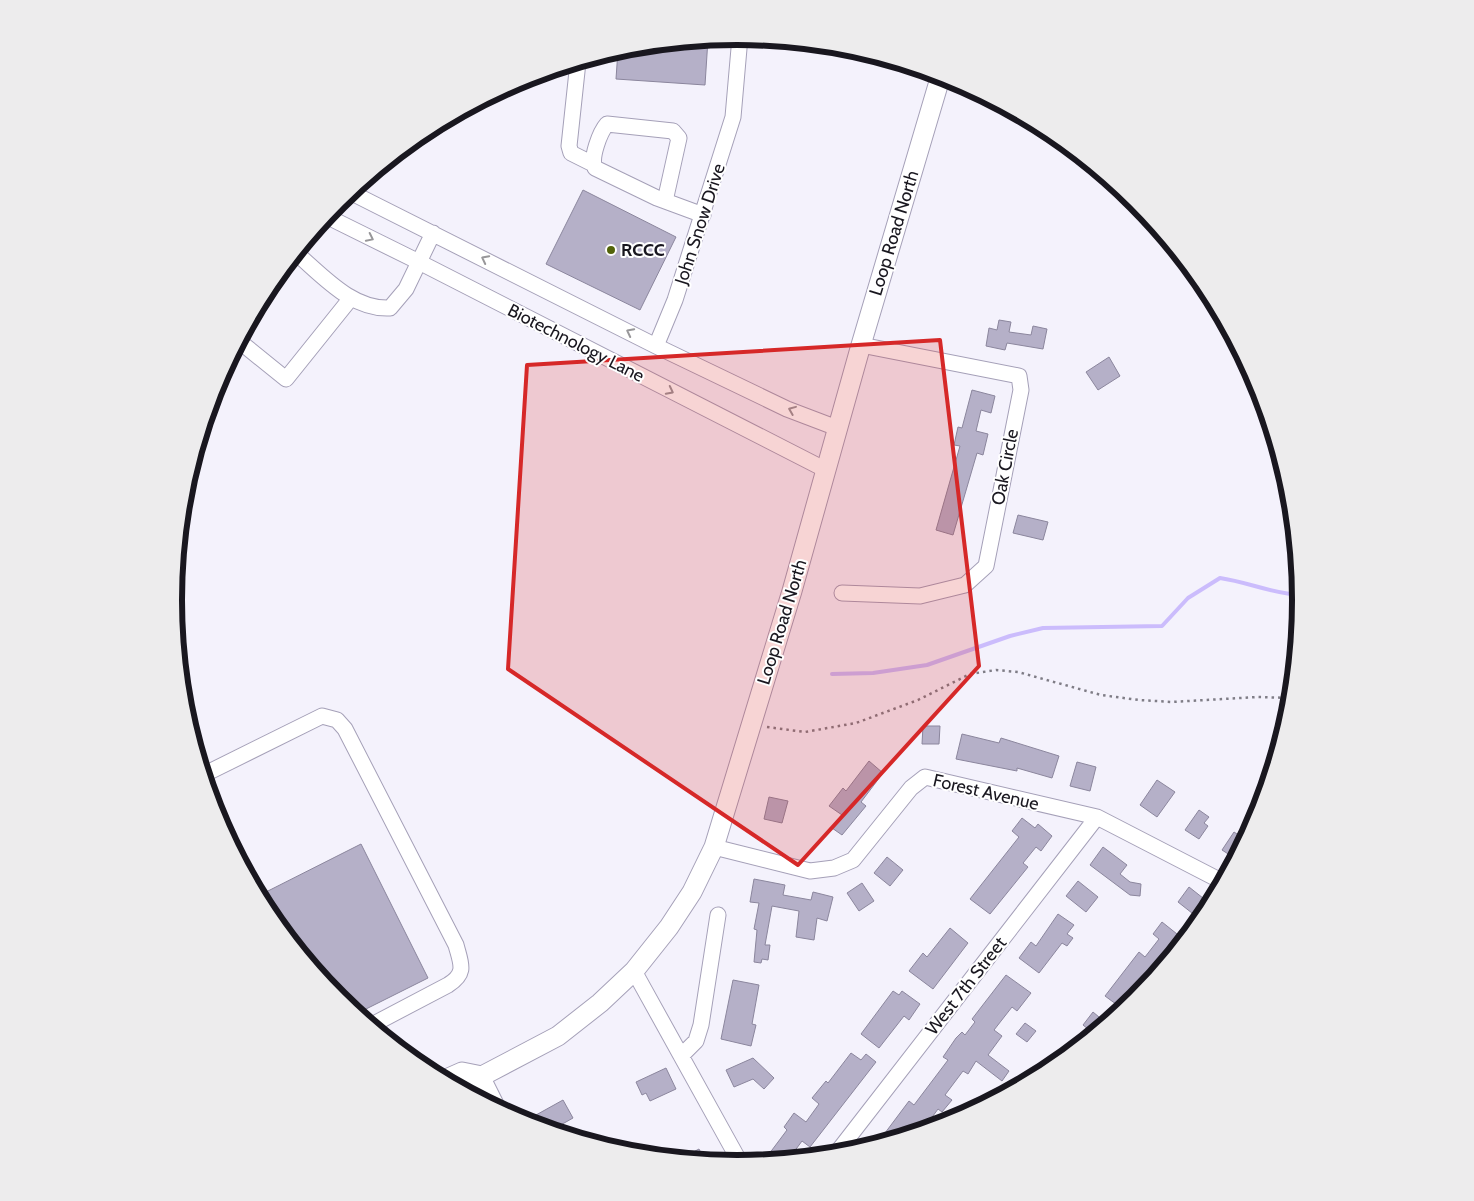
<svg xmlns="http://www.w3.org/2000/svg" width="1474" height="1201" font-family="Cabin,sans-serif">
	<style>
		.lines { fill: none; stroke-linecap: round; stroke-linejoin: round }
		.stream { stroke: #cbbcfc; stroke-width: 4 }
		.building { fill: #b5b0c8; stroke: #8b869d }
		.minor-casing { stroke: #a5a0b8; stroke-width: 17 }
		.major-casing { stroke: #a5a0b8; stroke-width: 21 }
		.path { stroke: #7f7d86; stroke-width: 2.5; stroke-dasharray: 2.5 4; stroke-linecap: butt }
		.minor { stroke: #fff; stroke-width: 15 }
		.major { stroke: #fff; stroke-width: 19 }
		.oneway { stroke: #98979a }
		.marked { fill: #d62828; fill-opacity: 0.2; stroke: #d62828; stroke-width: 4; stroke-linejoin: round }
		.poi-dot { fill: #52630a; stroke: #fff; stroke-width: 2 }
		.labels { text-anchor: middle; dominant-baseline: central; stroke-width: 4; stroke-linejoin: round; paint-order: stroke }
		.street-label { font-size: 18px; fill: #19171f; stroke: #fff }
		.poi-label { font-size: 18px; font-weight: bold; fill: #19171f; stroke: #fff; text-anchor: start }
		.rim { fill: none; stroke: #19171f; stroke-width: 6 }
	</style>
	<rect width="100%" height="100%" fill="#f4f2fc"/>
	<g class="lines">
		<path class="stream" d="M832,674L873,673L927,665L1010,636L1043,628L1162,626L1188,598L1220,578C1248,582 1273,594 1301,595"/>
	</g>
	<path class="building" d="M708,39L705,85L616,79L618,50Z
		M583,190L676,237L640,310L546,264Z
		M999,320L1011,322L1009,332L1031,335L1033,326L1047,329L1043,349L1007,343L1005,350L986,346L989,328L997,330Z
		M1109,357L1120,376L1098,390L1086,372Z
		M972,390L995,396L991,413L981,410L976,431L988,434L983,455L977,453L953,535L936,530L960,446L954,445L958,427L962,428Z
		M1018,515L1048,522L1043,540L1013,533Z
		M923,726H940L939,744H922Z
		M962,734L999,743L1001,738L1059,756L1052,778L1017,768V771L956,759Z
		M869,761L883,773L861,802L866,806L842,835L832,828L842,815L829,806L843,788L846,791Z
		M1077,762L1096,767L1090,791L1070,786Z
		M1157,780L1175,792L1157,817L1140,805Z
		M769,797L788,801L782,823L764,819Z
		M1199,810L1209,817L1204,823L1208,826L1199,839L1185,830Z
		M1022,818L1035,828L1038,824L1052,836L1041,851L1036,847L1023,863L1028,867L990,914L970,899L1019,837L1012,831Z
		M1234,832L1246,840L1236,859L1222,850Z
		M361,844L428,978L356,1014L338,999L268,914L258,896Z
		M1103,847L1127,865L1120,874L1130,882L1141,884L1140,896L1130,895L1090,865Z
		M887,857L903,870L890,886L874,873Z
		M754,879L785,885L783,895L811,900L813,892L833,897L827,921L817,918L814,940L796,937L799,911L772,906L765,945H770L768,960L762,959L761,963L754,962L757,930L754,929L759,903L750,902Z
		M1078,881L1098,897L1086,912L1066,896Z
		M862,883L874,901L859,911L847,893Z
		M1189,887L1208,902L1197,917L1178,902Z
		M1058,914L1074,925L1067,934L1073,938L1067,946L1062,943L1039,973L1019,958L1031,942L1036,946Z
		M1162,922L1182,938L1134,1001L1124,1010L1105,996L1139,952L1145,957L1159,939L1153,934Z
		M950,928L968,943L933,989L909,971L923,953L927,957Z
		M1006,975L1031,993L1017,1011L1012,1007L994,1030L1002,1036L988,1055L1009,1071L1002,1081L976,1061L968,1074L963,1071L945,1095L952,1100L942,1112L938,1109L922,1131L876,1145L909,1101L914,1105L948,1060L943,1057L956,1038L962,1032L965,1035L975,1022L972,1019Z
		M733,980L759,985L752,1024L756,1025L751,1046L721,1039Z
		M893,991L899,995L902,991L920,1004L909,1020L904,1016L879,1048L861,1034Z
		M1093,1012L1105,1022L1094,1034L1083,1025Z
		M1025,1023L1036,1031L1027,1042L1016,1034Z
		M851,1053L861,1060L866,1054L876,1062L810,1147L802,1141L788,1160L763,1162L787,1130L784,1127L794,1113L806,1122L819,1104L812,1098L826,1081L828,1083Z
		M753,1058L774,1078L764,1089L753,1079L734,1087L726,1070Z
		M666,1068L676,1089L650,1101L646,1093L642,1095L636,1082Z
		M563,1100L573,1118L550,1131L543,1128L536,1115Z
		M699,1149L706,1162L680,1159Z"/>
	<g class="lines">
		<defs>
			<path id="minor" d="M578,62L569,146L571,153L593,164
				M350,192L656,346L787,409L837,428
				M665,201L679,138L673,131L607,124C600,132 590,158 595,168L657,198L703,215
				M326,216L419,262L826,470
				M296,253C323,276 352,310 390,308L406,289L433,233
				M239,341L286,379L351,298
				M656,346L675,300L733,117L740,37
				M842,593L920,596L965,585L986,566L1021,390L1019,376L861,345
				M203,775L322,716L337,720L345,729L456,945C461,964 467,973 448,985L370,1026
				M714,847L810,871L834,868L853,860L911,788L925,777L1097,817L1223,882
				M634,971L741,1164
				M681,1056L696,1041L701,1025L718,915
				M482,1076L499,1110
				M835,1155L1097,817"/>
			<path id="major" d="M444,1080L462,1072L482,1076
				M465,1092L482,1076L558,1036L600,1003L634,971L669,927L692,892L714,847L792,591L861,345L941,75"/>
		</defs>
		<use href="#minor" class="minor-casing"/>
		<use href="#major" class="major-casing"/>
		<path class="path" d="M767,727L805,732L856,723L918,700L970,674L996,670L1018,672L1101,695L1139,700L1172,702L1258,697L1292,698"/>
		<use href="#minor" class="minor"/>
		<use href="#major" class="major"/>
	</g>
	<defs><path id="oneway-chevron" d="M-2-3.5L2.5 0L-2 3.5" fill="none" stroke-width="1.6" stroke-linecap="round" stroke-linejoin="round" transform="scale(1.25)"/></defs>
	<g class="oneway">
		<use href="#oneway-chevron" transform="translate(370 238) rotate(26)"/>
		<use href="#oneway-chevron" transform="translate(485 259) rotate(-153)"/>
		<use href="#oneway-chevron" transform="translate(630 332) rotate(-153)"/>
		<use href="#oneway-chevron" transform="translate(670 391) rotate(27)"/>
		<use href="#oneway-chevron" transform="translate(792 410) rotate(-158)"/>
	</g>
	<path class="marked" d="M940,340L979,666L798,865L508,669L527,365Z"/>
	<circle class="poi-dot" cx="611" cy="250" r="5"/>
	<g class="labels">
		<g class="street-label">
			<text transform="translate(700 224) rotate(-72)">John Snow Drive</text>
			<text transform="translate(894 233) rotate(-73)">Loop Road North</text>
			<text transform="translate(576 343) rotate(27)">Biotechnology Lane</text>
			<text transform="translate(1005 467) rotate(-79)">Oak Circle</text>
			<text transform="translate(782 622) rotate(-73)">Loop Road North</text>
			<text transform="translate(986 792) rotate(13)">Forest Avenue</text>
			<text transform="translate(966 986) rotate(-52)">West 7th Street</text>
		</g>
		<g class="poi-label">
			<text x="621" y="250">RCCC</text>
		</g>
	</g>
	<path d="M0 0H1474V1201H0ZM182 600a555 555 0 1 1 1110 0a555 555 0 1 1-1110 0Z" fill="#edeced" fill-rule="evenodd"/>
	<path class="rim" d="M182 600a555 555 0 1 1 1110 0a555 555 0 1 1-1110 0Z"/>
</svg>
